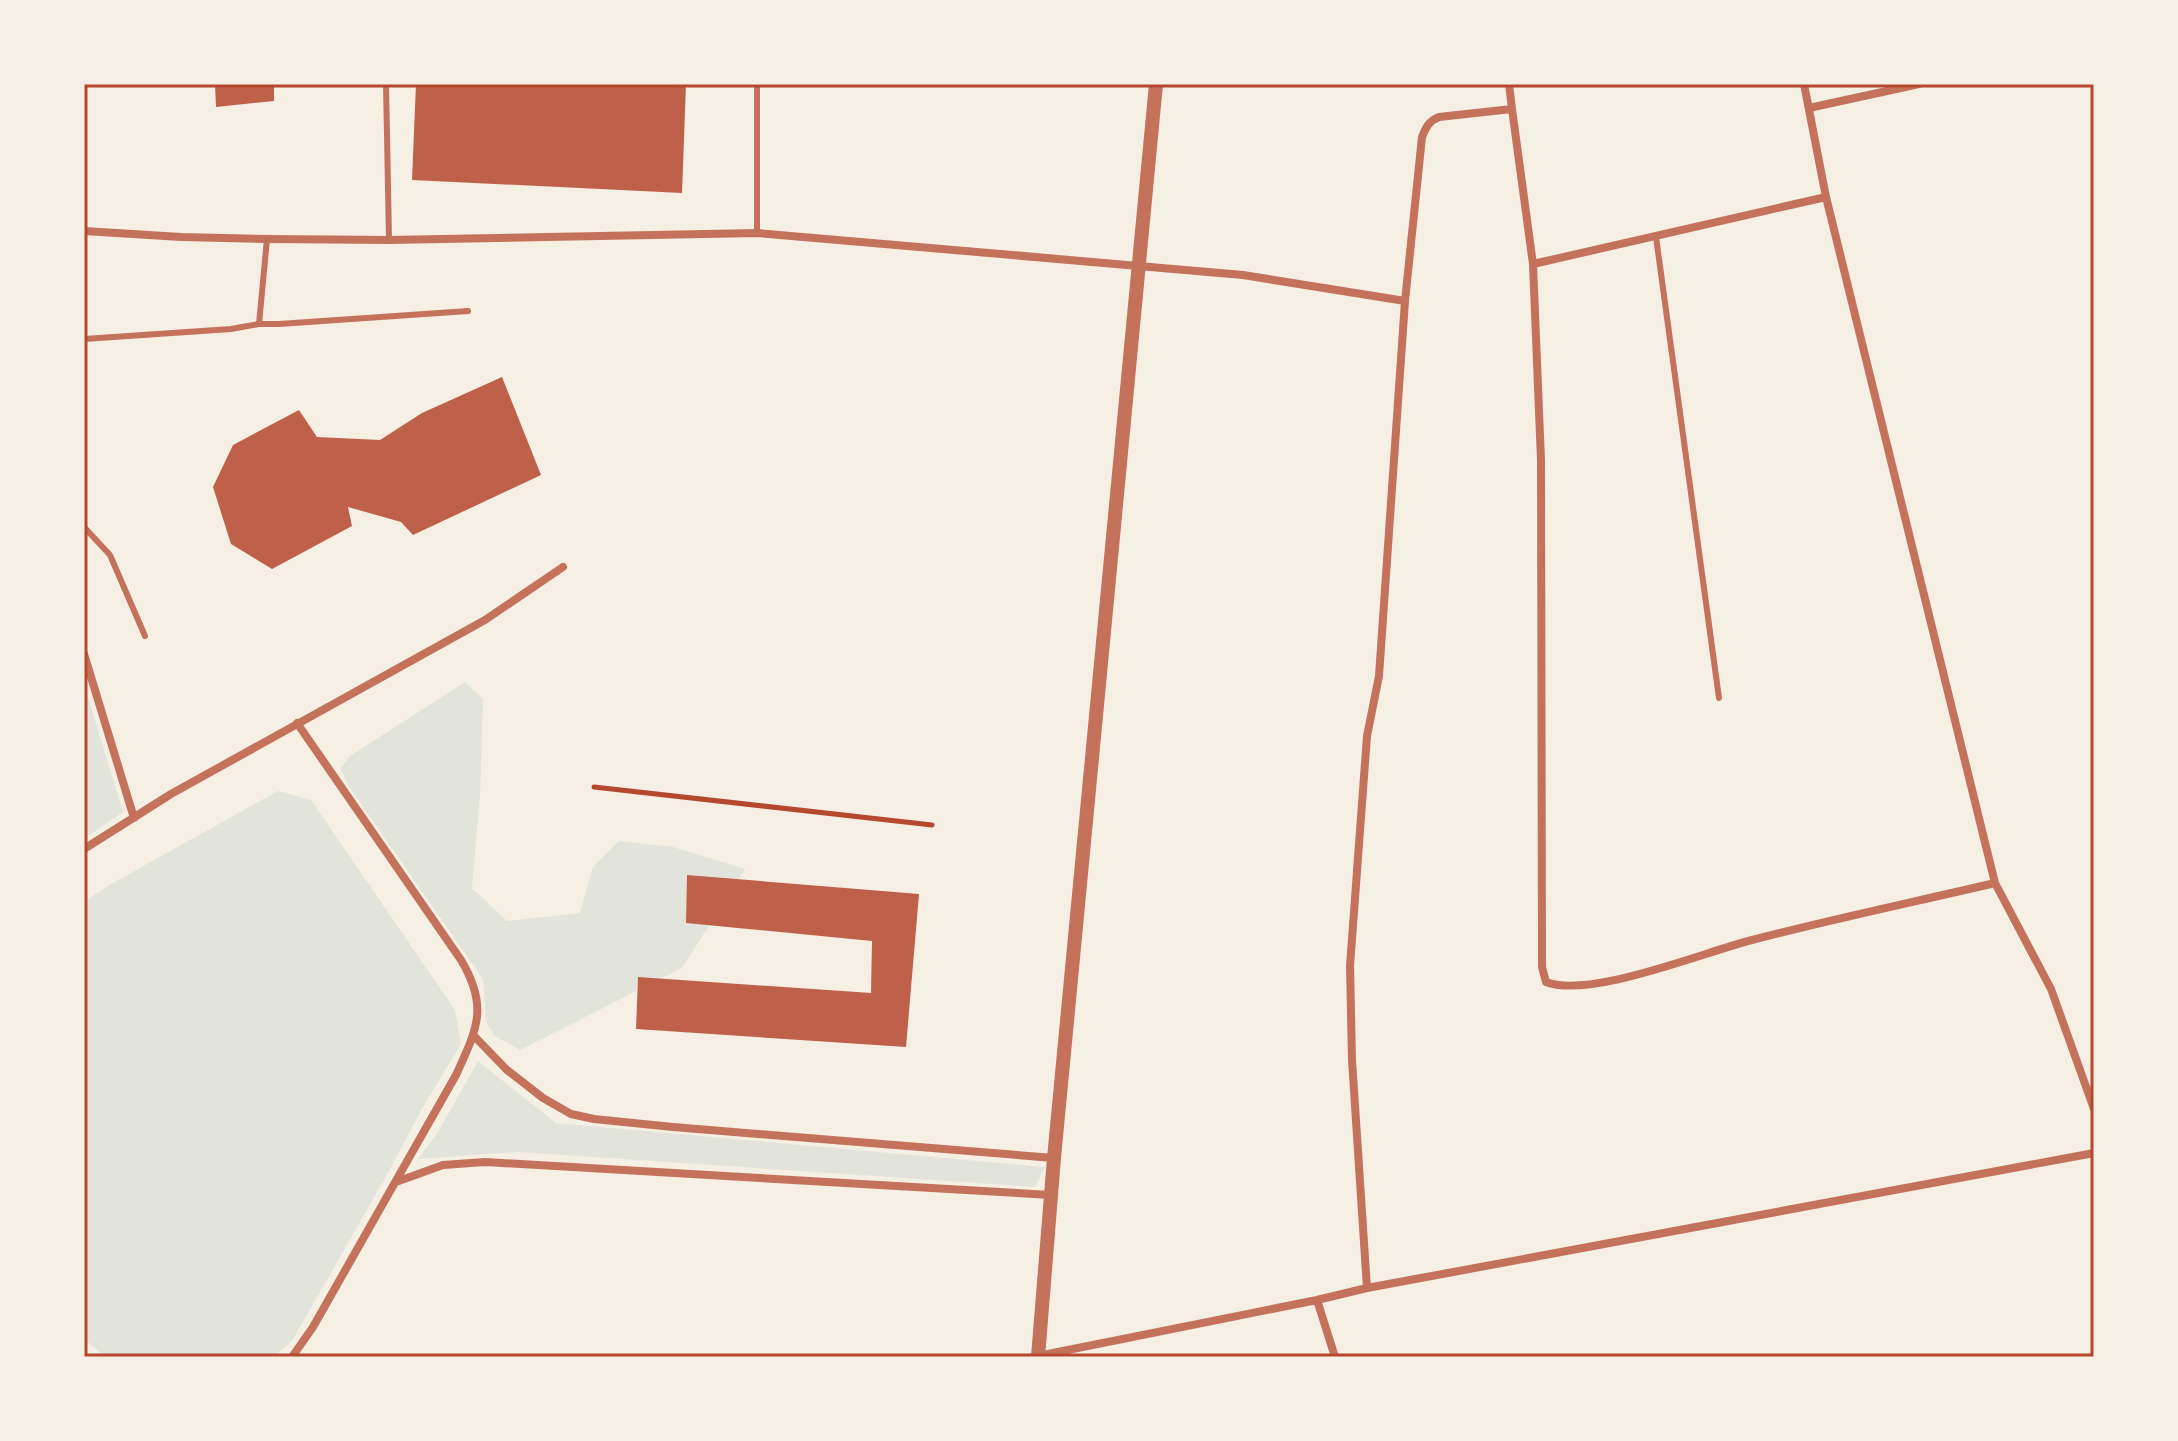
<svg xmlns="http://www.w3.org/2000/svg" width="2178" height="1441" font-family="Arial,sans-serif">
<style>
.green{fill:#e2e4dc}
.building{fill:#bf614a}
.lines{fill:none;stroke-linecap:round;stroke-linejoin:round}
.path{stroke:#b5482f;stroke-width:5}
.service{stroke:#c5725c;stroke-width:6}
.minor{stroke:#c5725c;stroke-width:8}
.tertiary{stroke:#c5725c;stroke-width:14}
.neatline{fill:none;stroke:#b5482f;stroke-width:3}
</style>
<rect width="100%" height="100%" fill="#f6efe4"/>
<path class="green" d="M465,682L483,699L480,795L472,888L507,921L580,913L593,867L619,841L673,847L745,869L682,968L520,1050L495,1036L486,1022L483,979L350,788L340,769L350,756Z
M84,684L123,812L84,839Z
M278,791L311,800L455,1010L461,1044L423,1107L388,1173L292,1341L273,1357H106L84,1339V902L111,884Z
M478,1061L556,1123L1045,1167L1035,1187L519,1152L418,1159L438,1132Z"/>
<path class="building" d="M215,84H274V101L216,107Z
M416,84H686L682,193L412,180Z
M502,377L541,475L413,535L401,522L348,507L352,526L272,569L231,544L213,487L233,445L299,410L317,437L380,440L422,413Z
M687,875L919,894L906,1047L636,1029L638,977L871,993L872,941L686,923Z"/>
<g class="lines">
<path class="path" d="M594,787L932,825"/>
<path class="service" d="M386,84L389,240
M757,233V84
M1656,237L1719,698
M259,324H279L468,311
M84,339L231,329L259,324L267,239
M84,527L110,555L145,636"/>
<path class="minor" d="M1509,84L1512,109
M1804,84L1826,197L1995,883L2051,989L2094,1109
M1809,108L1919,84
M84,231L181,237L267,239L389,240L757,233L1243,275L1405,301
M1533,264L1826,197
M84,654L134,818
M84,849L171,794L485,620L563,567
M474,1036L507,1070L543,1098L571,1114L594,1119L673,1127L1054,1158
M396,1182L443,1165L485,1162L1051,1195
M1367,1288L1352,1060L1350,966L1367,736L1379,676L1405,301L1422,137C1426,127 1429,121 1439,117L1512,109L1533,264L1541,460L1542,967L1546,982C1590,999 1704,952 1752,940C1832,919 1914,902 1995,883
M1317,1300L1335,1357
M1038,1356L1317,1300L1367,1288L2094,1153
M292,1357L313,1327L456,1075C477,1029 489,1007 461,960L297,723"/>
<path class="tertiary" d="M1038,1357L1054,1158L1156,84"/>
</g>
<rect width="2178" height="1441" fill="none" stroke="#f6efe4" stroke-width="172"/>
<rect x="86" y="86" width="2006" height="1269" class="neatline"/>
</svg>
